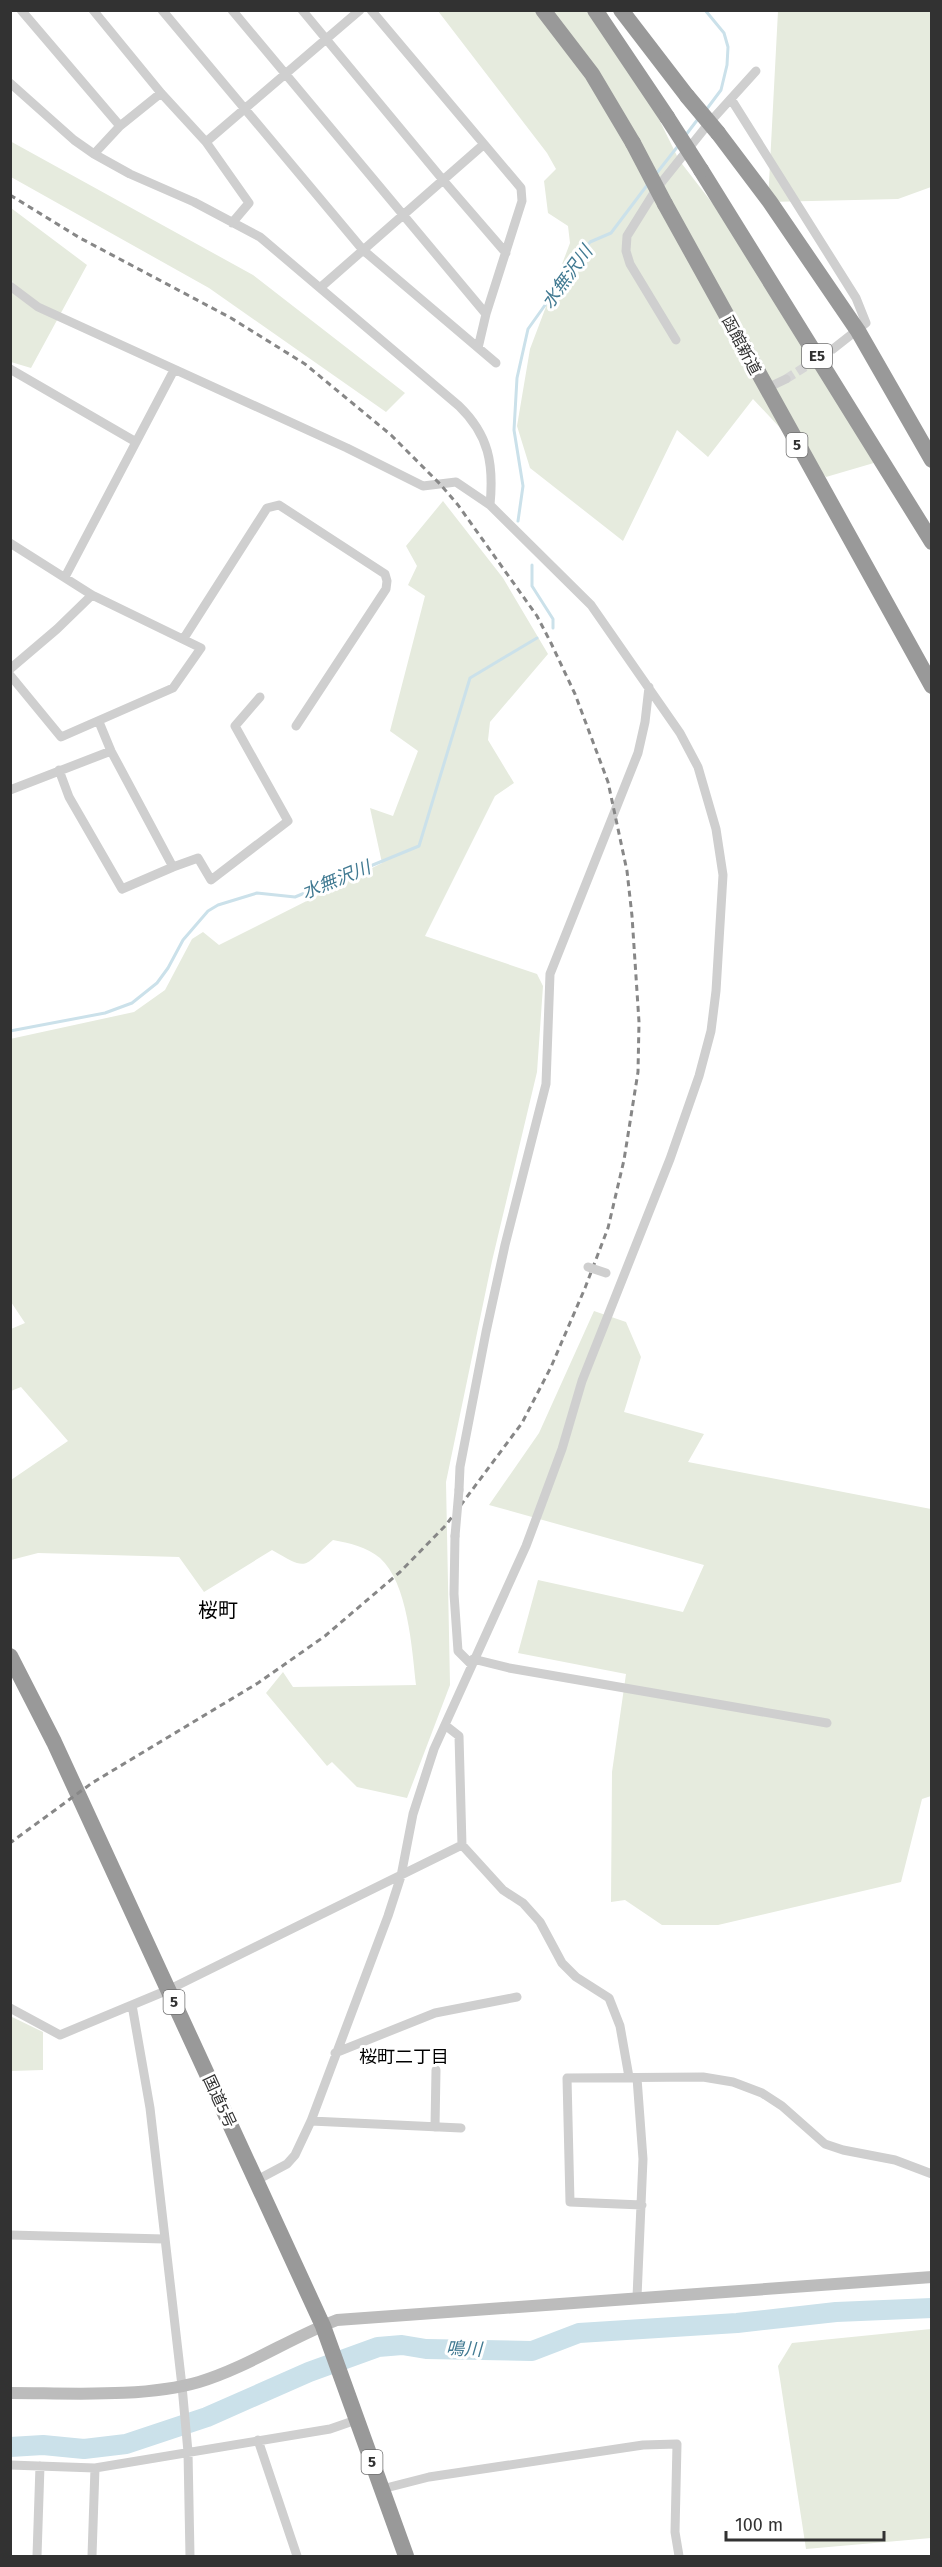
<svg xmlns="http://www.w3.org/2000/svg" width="942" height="2567" font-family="'Fira Sans','Noto Sans JP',sans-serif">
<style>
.green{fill:#e6ebde}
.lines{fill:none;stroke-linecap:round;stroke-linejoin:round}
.stream{stroke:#cbe1ea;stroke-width:3}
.river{stroke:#cbe1ea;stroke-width:20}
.street-tunnel{stroke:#d6d6d6;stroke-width:9;stroke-dasharray:9 4.5;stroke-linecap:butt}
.street{stroke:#cfcfcf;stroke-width:9}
.secondary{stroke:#bcbcbc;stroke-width:12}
.highway{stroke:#999;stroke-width:16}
.rail{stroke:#878787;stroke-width:3;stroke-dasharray:6 4.5;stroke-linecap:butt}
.street-bridge{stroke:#cfcfcf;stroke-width:9}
.highway-bridge{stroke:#999;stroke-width:16}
.labels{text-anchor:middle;stroke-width:6;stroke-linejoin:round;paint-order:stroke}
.shield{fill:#fff;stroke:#707070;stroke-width:1.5}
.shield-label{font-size:15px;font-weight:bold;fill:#323232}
.street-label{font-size:16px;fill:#323232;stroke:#fff}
.water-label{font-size:18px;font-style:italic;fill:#417a92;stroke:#fff}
.neighbourhood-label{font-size:18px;fill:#000;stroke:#fff}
.quarter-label{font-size:20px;fill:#000;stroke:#fff}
</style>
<rect width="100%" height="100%" fill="#fff"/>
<path class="green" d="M438,11H606L679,160L794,309L884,460L826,477L753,399L708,457L677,430L623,541L530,468L517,426L530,349L570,243L568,226L548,213L544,181L556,169L547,153Z
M778,11H931V187L898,199L768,202Z
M10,141L253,275L405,393L386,412L209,288L11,177Z
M11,208L87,265L31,368L11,362L10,290L15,285L11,280Z
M443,501L503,578L548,654L490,722L488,740L514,783L495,796L425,936L537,974L543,986L537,1072L492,1261L446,1482L450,1685L407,1798L357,1787L332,1762L327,1766L266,1693L283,1672L293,1687L416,1685C412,1649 408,1583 380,1558C367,1547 349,1543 333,1540C302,1567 310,1572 272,1550L204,1592L179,1557L38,1553L11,1560V1480L68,1441L21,1387L11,1391V1329L25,1323L11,1302L10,1039L134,1012L165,990L192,939L203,932L219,945L382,863L370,808L393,816L418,751L390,731L425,596L408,585L417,566L406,546Z
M594,1311L626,1322L641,1357L624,1412L704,1434L688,1462L931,1509V1796L922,1799L901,1882L718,1925H662L625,1900L611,1902L612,1772L626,1674L518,1653L538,1580L683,1612L704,1565L489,1505L539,1433Z
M10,2016L43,2032V2070L11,2071Z
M931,2329V2538L806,2549L778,2366L792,2343Z"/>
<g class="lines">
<path class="stream" d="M705,10L724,33L728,47L727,65L721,90L706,110
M685,136L698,119
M656,174L678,146
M518,521L523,486L514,430L517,378L528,329L590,242L611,233L648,184
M532,565V586L553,619V628
M10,1031L105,1013L132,1003L157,983L168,968L183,940L208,911L218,905L257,893L295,897L419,846L470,678L537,638"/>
<path class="river" d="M10,2447L43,2445L84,2449L126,2444L207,2417L309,2372L378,2347L402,2345L426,2349L532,2351L579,2333L737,2323L836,2312L932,2308"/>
<path class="street-tunnel" d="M786,379L833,349"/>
<path class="street" d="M21,10L120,126
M93,10L161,93L206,142L249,203L232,223
M162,10L363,250L496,363
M232,10L486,314
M302,10L443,180L506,253
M371,10L521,188L522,201L486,314L478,348
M10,83L74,140L94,154L130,174L194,202L260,237L459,406C489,435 494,464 490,505
M731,99L856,298L866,323L833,349
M206,142L360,10
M94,154L120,126L161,93
M10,286L38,307L347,448L423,486L456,482L490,505L591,605L680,733L698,767L716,829L723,875L716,991L711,1031L699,1076L670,1159L582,1381L562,1449L526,1546L434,1749L413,1814L401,1876L388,1916L311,2121L295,2155L287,2164L257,2180
M321,287L483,145
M676,340L630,264L626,251L627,236L657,188L709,123L756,71
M10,369L136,442
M765,389L786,379
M10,543L92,595L201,648L173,688L61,737L10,675
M65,577L174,370
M184,638L267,508L279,505L385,574L387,581L386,589L296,726
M10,669L57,629L92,595
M59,770L69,797L122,889L173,867L111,751L99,722
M10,790L111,751
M173,867L198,858L211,880L288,821L235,726L260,697
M459,1490L460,1467L486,1332L505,1245L546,1084L550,974L638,753L645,722L649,687
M455,1536L454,1594L458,1651L471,1664
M473,1659L509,1668L827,1723
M445,1725L459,1736L462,1845L503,1890L523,1903L540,1922L562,1963L576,1977L609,1998L620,2026L629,2077
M132,2005L150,2108L182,2386L188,2452L190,2556
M10,2008L60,2035L168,1990L462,1845
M335,2053L435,2013L517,1997
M311,2121L461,2128
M435,2127L436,2070
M642,2205L570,2202L567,2078L703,2077L733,2082L762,2093L782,2106L825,2144L843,2150L895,2160L932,2174
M10,2235L164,2239
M637,2297L643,2159L637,2078
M258,2440L297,2556
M10,2465L95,2468L330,2429L356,2420
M382,2489L429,2477L643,2445L677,2444L675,2532L679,2556
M37,2556L40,2466
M92,2556L95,2468"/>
<path class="secondary" d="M10,2393C68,2393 144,2398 199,2382C248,2367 290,2338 337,2320L932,2277"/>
<path class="highway" d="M543,10L592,74L633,143
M595,10L667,117
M621,10L687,96
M718,133L770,202L858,331L932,460
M701,170L932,542
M665,204L932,686
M10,1656L54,1742L323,2326L406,2556"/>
<path class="rail" d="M10,195L80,238L231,318L305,364L391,435L440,484L458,505L537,616L551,643L575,694L608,782L627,871L632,916L639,1022L638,1072L624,1160L608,1228L585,1288L551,1367L522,1423L446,1525L400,1572L325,1636L258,1683L92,1783L10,1843"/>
<path class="street-bridge" d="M588,1267L606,1273
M455,1536L459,1490"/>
<path class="highway-bridge" d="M687,96L718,133
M667,117L701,170
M633,143L665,204"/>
</g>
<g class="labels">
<g class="shield">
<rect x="802" y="344" width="30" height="24" rx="4.5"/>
<rect x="786.5" y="433" width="21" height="24" rx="4.5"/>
<rect x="163.5" y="1990" width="21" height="24" rx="4.5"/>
<rect x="361.5" y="2450" width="21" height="24" rx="4.5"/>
</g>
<g class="shield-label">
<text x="817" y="361">E5</text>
<text x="797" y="450">5</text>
<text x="174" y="2007">5</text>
<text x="372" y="2467">5</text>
</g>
<g class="street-label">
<text transform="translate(742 345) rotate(62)" y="6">函館新道</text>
<text transform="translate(220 2101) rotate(65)" y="6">国道5号</text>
</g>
<g class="water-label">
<text transform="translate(567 277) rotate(-54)" y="6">水無沢川</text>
<text transform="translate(336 880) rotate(-22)" y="6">水無沢川</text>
<text transform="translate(464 2349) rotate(2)" y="6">鳴川</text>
</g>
<g class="neighbourhood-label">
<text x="404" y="2063">桜町二丁目</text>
</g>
<g class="quarter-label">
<text x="218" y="1617">桜町</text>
</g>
</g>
<rect width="942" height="2567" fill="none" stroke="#323232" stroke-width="24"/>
<path d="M726 2531v9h158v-9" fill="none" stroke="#323232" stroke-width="3"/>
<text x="735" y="2531" font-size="18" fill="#323232" stroke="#ffffff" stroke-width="4.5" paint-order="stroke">100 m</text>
</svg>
